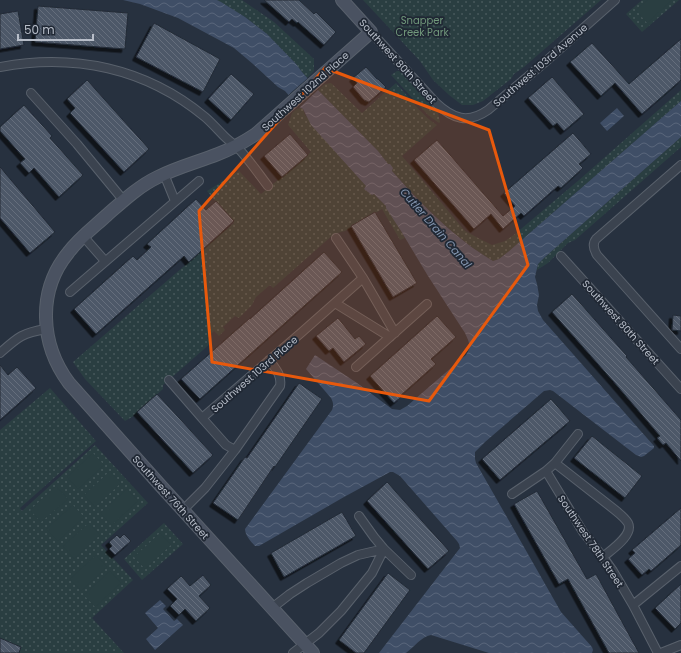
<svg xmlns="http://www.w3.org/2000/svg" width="681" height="653" font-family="Poppins,sans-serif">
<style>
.green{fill:url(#green-dots)}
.pitch{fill:#2a3e41}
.water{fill:url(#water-waves)}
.pier{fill:#27313f}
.building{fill:url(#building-back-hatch);stroke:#222a36;filter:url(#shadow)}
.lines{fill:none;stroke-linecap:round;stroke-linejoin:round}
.street-casing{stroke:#59616c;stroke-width:10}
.secondary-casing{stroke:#59616c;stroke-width:14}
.street{stroke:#3b434f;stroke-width:8}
.secondary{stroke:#4a5261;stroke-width:12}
.marked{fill:#e8590c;fill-opacity:0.2;stroke:#e8590c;stroke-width:3;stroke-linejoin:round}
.labels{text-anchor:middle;stroke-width:3.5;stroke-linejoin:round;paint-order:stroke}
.park-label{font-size:10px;fill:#71987b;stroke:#202834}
.street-label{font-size:10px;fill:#b8bec9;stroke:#202834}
.water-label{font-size:11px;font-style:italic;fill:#8294ae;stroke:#202834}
</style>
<defs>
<pattern id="green-dots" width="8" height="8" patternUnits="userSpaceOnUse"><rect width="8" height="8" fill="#2a3e41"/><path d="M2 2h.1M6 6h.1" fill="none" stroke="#47585b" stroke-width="1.8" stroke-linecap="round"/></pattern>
<pattern id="water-waves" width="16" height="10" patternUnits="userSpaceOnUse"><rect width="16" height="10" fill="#3f4e66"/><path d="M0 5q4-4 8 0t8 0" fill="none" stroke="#59667b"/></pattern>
<pattern id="building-back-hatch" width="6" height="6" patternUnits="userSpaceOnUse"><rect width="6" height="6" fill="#4e5867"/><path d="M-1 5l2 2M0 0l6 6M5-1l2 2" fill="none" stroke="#656e7b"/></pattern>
<filter id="shadow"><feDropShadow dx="-3.5" dy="3.5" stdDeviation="0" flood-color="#0009"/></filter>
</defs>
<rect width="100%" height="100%" fill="#27313f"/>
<path class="green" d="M217,0H242L274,22L314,59V71L307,78L302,72L296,64L267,34L245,17Z
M363,0H601L524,67L514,74L511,79L483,101L473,105H462L449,95L433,80L420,61Z
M642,0H679L642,32L626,14Z
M397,71H400L438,113L440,122L439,123L428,115L391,75Z
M331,83L362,113L396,83C409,97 421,115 437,125L402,156L465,231L480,239L492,245L505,241L515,234L579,180L681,90V101L508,252L499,259L493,261C453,237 423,205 392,171L393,168L388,164L378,151L318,90L325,84Z
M299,107L303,109L305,115L366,186L364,189L372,195L374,194L386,206L405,238L400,240L382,209L345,231L334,234L273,288L270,285L256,297L252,305L239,318L235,316L223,327L225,330L219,336L214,331L207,338L211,343L163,385V389L132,417L125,421L85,379L73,362L234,223L207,191L239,171L261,194L311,152L288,125L292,113Z
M681,137V147L575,240L568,243L548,263L537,270L538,264L545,257Z
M50,388L96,441L20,508L22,511L95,445L148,503L101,545L133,580L92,618L124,653H0V430Z
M164,523L183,544L142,580L124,559Z"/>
<path class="pitch" d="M648,0H672L647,23L636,10Z
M93,453L104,465L78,489L67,477Z
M110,471L121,483L95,507L84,495Z
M56,486L68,499L41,522L30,510Z
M127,489L138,501L112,525L100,513Z
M73,505L84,517L58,541L46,529Z
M89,523L100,535L74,559L63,546Z
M160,533L171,545L145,569L134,557Z
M96,555L107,567L81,591L70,579Z
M110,571L121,583L95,607L84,595Z"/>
<path class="water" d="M123,0H217L221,2L245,17L267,34L296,64L302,72L318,90L378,151L388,164H390L393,168L392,171C422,205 454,238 493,261L499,259L508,252L681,101V137L545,257L538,264L535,277L537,284L539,295L537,305L538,311L543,320L654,446V448L644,456L641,457L636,455L553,391L550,390L544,391L485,442L475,452V459L476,463L561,612L592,647L593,650L592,653H489L431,635C421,637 414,647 406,653H379L460,548L459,544L457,541L400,476L393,472H390L344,497L259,546H255C251,542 245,535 245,529L332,410C334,405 333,402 331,398L306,369L315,355L357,383L392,409L400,410L407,406L466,355C472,346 469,342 465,333L428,276L401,231L386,208V206L374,194L372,195L364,189L366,186L311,125L303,109L299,107L285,91L278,87L253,64L234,48L178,18L140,4Z
M617,108L624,116L607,131L600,123Z
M160,600L166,606L163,609L174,621L177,619L183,625L155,650L146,639L158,628L145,613Z"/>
<path class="pier" d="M309,77L319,89L298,109L287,96Z"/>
<path class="building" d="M264,0H299L314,14L316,12L336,32L324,45L298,22L297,23L292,19L289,22Z
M38,6L128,13L125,49L35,42Z
M18,11L24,45L0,49V14Z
M154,23L220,59L203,92L136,57Z
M681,39V80L642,114L615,83L601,96L570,62L592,43L629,84Z
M366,67L377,79H378L386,87L369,102L364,100L353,87L357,83L353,78Z
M231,74L254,94L231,120L208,99Z
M552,77L584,114L564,131L557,123L553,126L528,98Z
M87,80L149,149L124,172L70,113L75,108L67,99Z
M24,105L52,136L50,138L83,175L59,197L34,168L29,173L20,163L25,159L0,131V127Z
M573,133L591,154L579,164L583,168L561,188L558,186L524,216L521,213L503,229L491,214L474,229L414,160L437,140L503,216L515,206L504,193Z
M290,134L308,155L282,177L264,156Z
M0,167L55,232L30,253L0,218Z
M196,199L206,210L216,201L234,221L189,262L184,256L96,334L74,309L133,256L137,260L151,247L147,244Z
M375,212L417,283L393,297L351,226Z
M324,252L342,272L200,399L181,379L250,318V319Z
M572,294L627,356L626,357L681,420V461L666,443L663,445L657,438L660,436L613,381L552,312Z
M673,315L681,316V331L672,330Z
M437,316L456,337L431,359L436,364L400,396L401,397L394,403L370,376Z
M338,318L355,339L359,336L366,344L344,362L333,348L329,351L316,336Z
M0,365L8,375L17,367L36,388L0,420Z
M299,383L322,399L275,467L274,466L238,520L213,503L245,457L247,458Z
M157,394L213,455L193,473L137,412Z
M551,399L570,421L500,480L482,459Z
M592,436L642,476L625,498L574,458Z
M387,482L449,551L428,569L367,501Z
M537,491L587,579L596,574L639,653H609L568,579L559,584L514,504Z
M681,508V545L651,571L649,569L642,575L628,559L635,553L632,550Z
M342,512L356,536L284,577L271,553Z
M124,534L131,541L115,555L109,549L112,546L109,542L117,535L120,538Z
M388,573L410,590L364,653H356L339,640Z
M203,575L211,585L199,596L210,608L196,621L185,609L179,615L170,606L177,599L167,589L181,576L190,586Z
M681,584V623L675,629L655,608Z
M0,638L21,647L19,653H0Z"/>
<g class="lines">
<defs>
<path id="street" d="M371,32L436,103C453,119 468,124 488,110L544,63L615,0
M0,67C74,53 146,68 205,117C212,123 218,130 224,136C228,140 232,143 236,146C248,158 258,173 268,186
M31,93L77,144L124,201
M681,165L596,239C592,244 594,250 597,255L681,349
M164,174L175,201
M83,236L105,261
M336,238L363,278L395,333
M561,256L681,389
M70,292L199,181
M335,303L390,337
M0,353C18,337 22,333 46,329
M356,367L427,304
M169,380L202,418
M235,450L280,386C282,375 275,368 269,360
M555,463L615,510C620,514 625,518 628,523C634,535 611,550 603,557
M546,471L583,532L603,557L613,571L633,605L658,653
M512,494L546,471L555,463L578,434
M183,510L205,488L235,450L226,445L202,418L302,332L363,278
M359,516L374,537L384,549L411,575
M633,605L681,566
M272,608L290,594L307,583L341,563L358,555L384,549
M293,653L319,633L341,611L372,573L384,549
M661,653L681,645"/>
<path id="secondary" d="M313,653L160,485L69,383C40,344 37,291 68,253C79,238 94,227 107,215C123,201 139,186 158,177C178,167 198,162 218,154C231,149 244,142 256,134L371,32L342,0"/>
</defs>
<use href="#street" class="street-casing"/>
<use href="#secondary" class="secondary-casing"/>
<use href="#street" class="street"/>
<use href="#secondary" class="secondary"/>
</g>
<path class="marked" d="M325,68L489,130L528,265L429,401L212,362L199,211Z"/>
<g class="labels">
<g class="park-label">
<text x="422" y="24">Snapper<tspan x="422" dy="12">Creek Park</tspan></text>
</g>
<g class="street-label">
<text transform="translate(398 61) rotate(48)" y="4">Southwest 80th Street</text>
<text transform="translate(540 65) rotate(-41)" y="4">Southwest 103rd Avenue</text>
<text transform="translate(305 91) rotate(-42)" y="4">Southwest 102nd Place</text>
<text transform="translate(621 322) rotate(48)" y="4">Southwest 80th Street</text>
<text transform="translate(254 374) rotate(-41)" y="4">Southwest 103rd Place</text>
<text transform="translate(171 497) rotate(48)" y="4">Southwest 76th Street</text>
<text transform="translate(591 541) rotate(56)" y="4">Southwest 78th Street</text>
</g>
<g class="water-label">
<text transform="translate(436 228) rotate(49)" y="4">Cutler Drain Canal</text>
</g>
</g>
<path d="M18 34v6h75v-6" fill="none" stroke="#b8bec9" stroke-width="2"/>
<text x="24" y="34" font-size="12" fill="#b8bec9" stroke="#202834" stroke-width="3" paint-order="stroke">50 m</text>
</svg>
